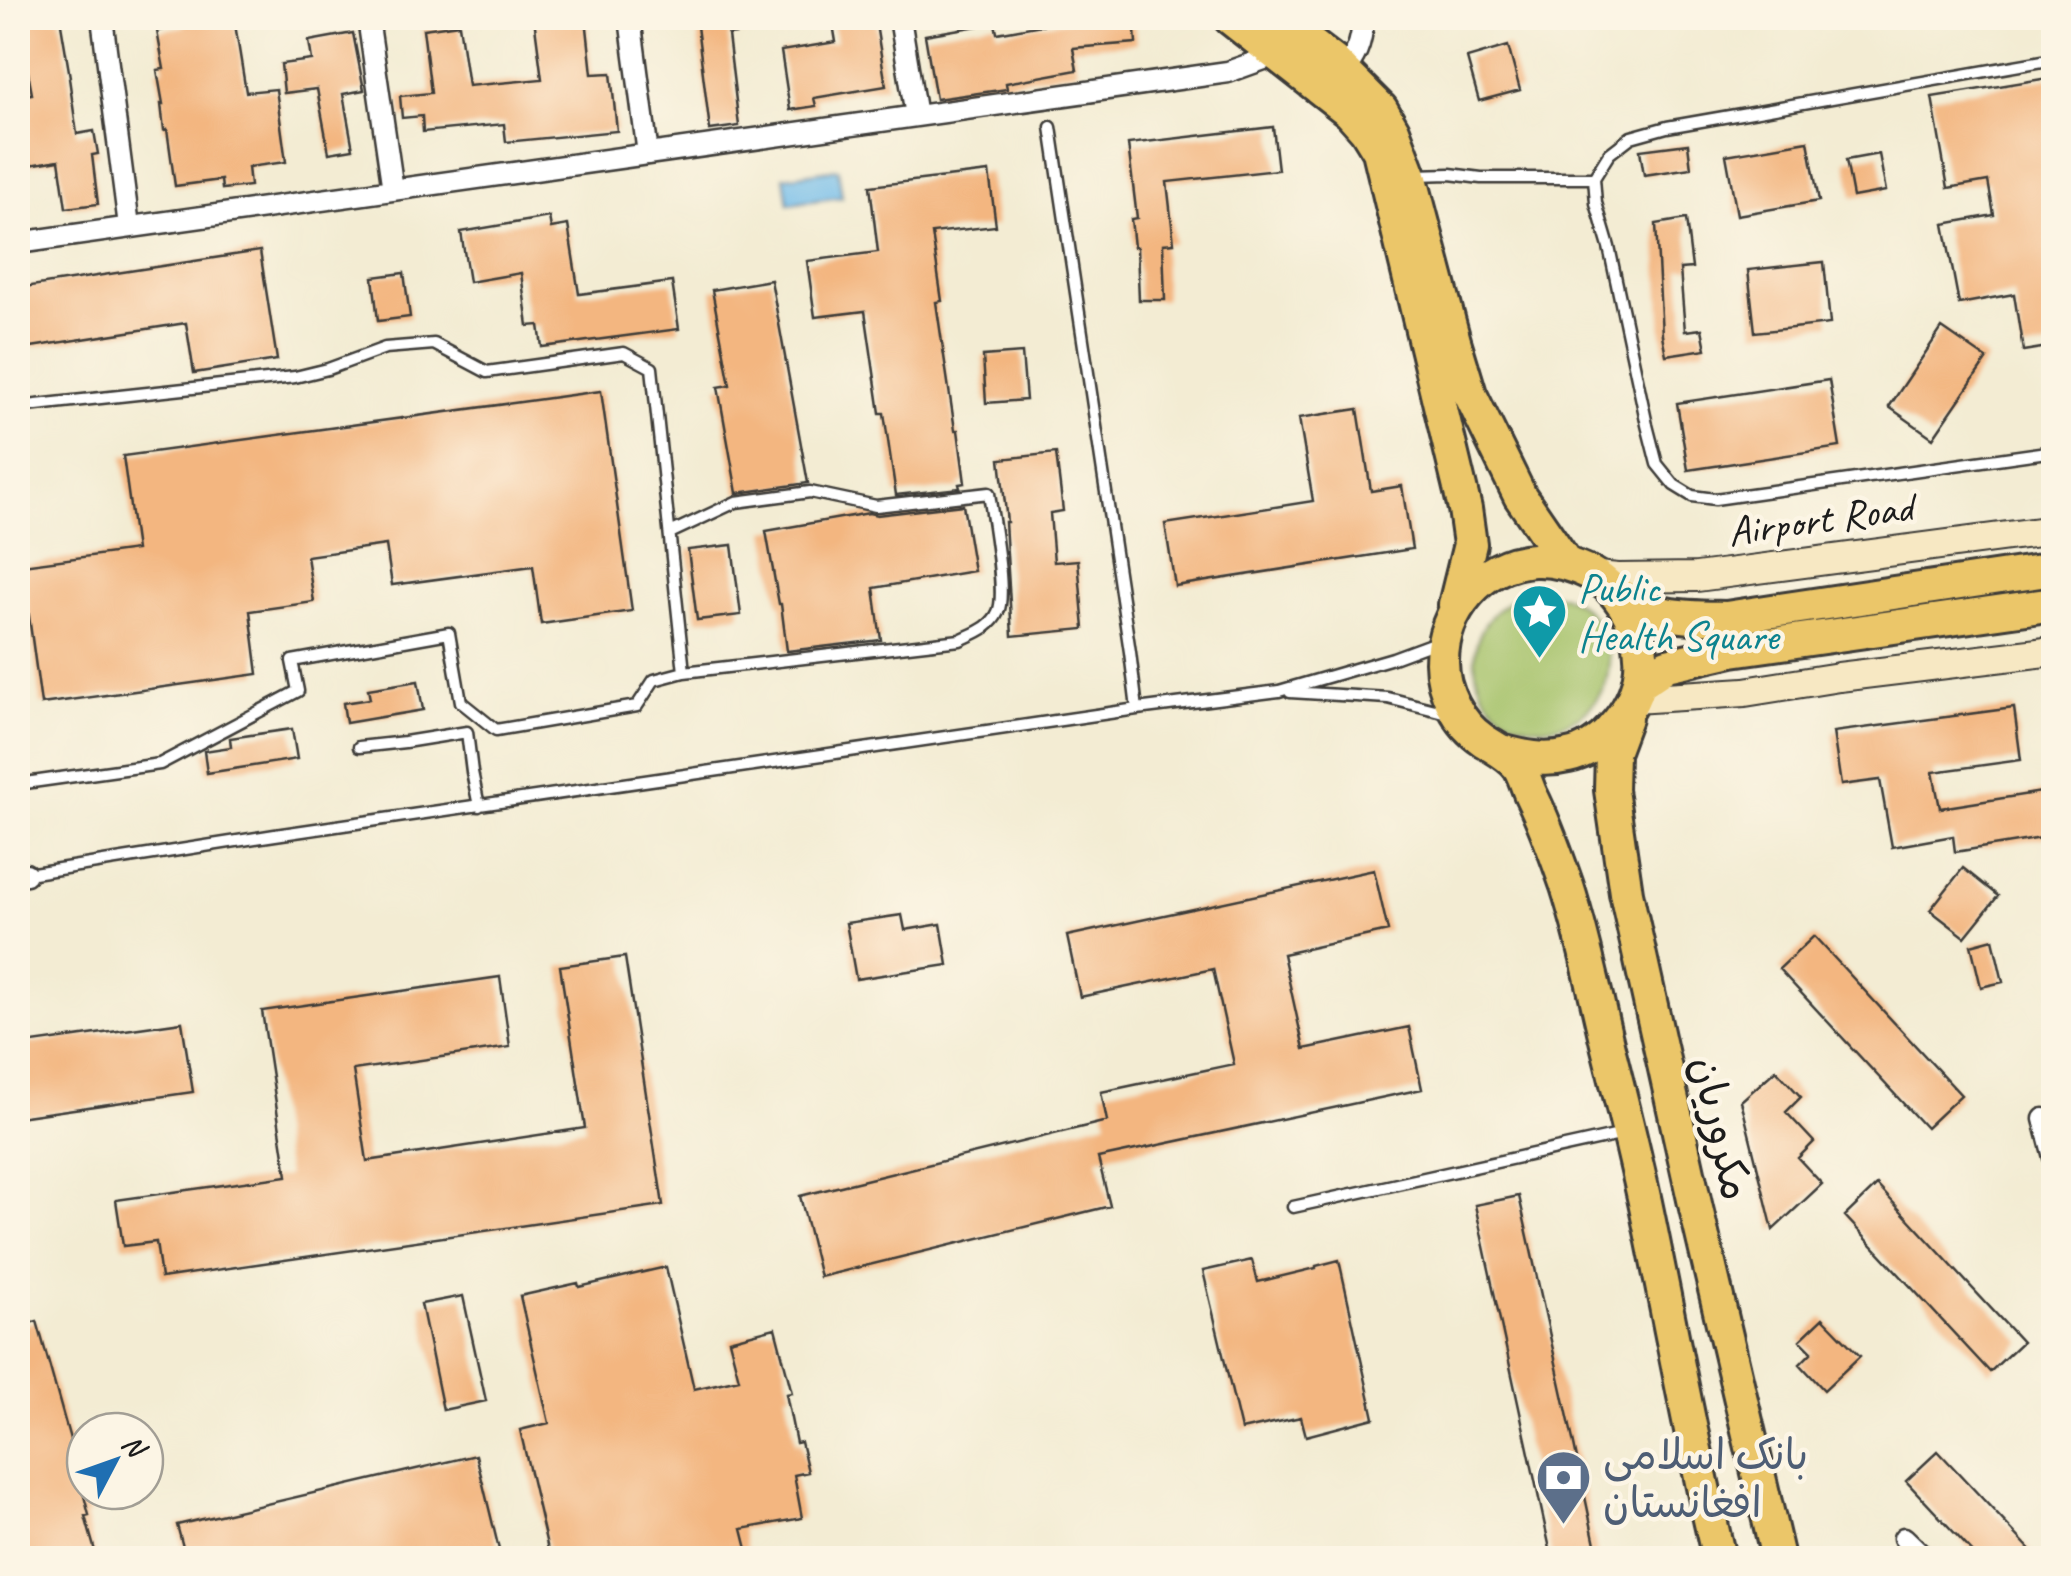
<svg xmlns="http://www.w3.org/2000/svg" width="2071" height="1576" font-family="Caveat,'Playpen Sans Arabic',sans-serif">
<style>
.green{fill:#a6c26a;stroke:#616f43;stroke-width:2.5}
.water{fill:#71bcea;stroke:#466c83;stroke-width:2.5}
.building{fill:#f3b680}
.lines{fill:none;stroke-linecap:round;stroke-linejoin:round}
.lane-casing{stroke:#3c3b37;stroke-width:15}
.street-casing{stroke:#3c3b37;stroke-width:25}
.secondary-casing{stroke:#3c3b37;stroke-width:32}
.primary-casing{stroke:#3c3b37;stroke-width:38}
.lane{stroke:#fff;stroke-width:10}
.street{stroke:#fff;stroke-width:20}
.secondary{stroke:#f7e8c3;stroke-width:28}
.primary{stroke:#ebc669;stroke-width:32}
.labels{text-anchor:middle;stroke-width:9;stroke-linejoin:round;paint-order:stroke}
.street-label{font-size:42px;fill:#1c1c1c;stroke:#fcf5e5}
.culture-label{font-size:42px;fill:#0d838f;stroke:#fcf5e5;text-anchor:start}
.service-label{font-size:42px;fill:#4e5e75;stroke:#fcf5e5;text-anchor:start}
</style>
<rect width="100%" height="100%" fill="#fcf5e5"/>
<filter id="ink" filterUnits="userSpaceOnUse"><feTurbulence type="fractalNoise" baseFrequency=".01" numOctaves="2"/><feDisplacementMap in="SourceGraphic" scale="20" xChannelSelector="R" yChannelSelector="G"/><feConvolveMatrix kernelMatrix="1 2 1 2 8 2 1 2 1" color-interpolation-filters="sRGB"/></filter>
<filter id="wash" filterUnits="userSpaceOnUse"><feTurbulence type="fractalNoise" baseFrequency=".0048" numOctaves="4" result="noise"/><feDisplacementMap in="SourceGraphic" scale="40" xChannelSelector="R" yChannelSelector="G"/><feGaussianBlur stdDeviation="2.25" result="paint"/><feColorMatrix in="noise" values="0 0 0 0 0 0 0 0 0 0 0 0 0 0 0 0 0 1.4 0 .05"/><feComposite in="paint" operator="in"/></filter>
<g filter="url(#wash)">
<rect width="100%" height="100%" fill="#f3ecd3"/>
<path class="green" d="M1475 660a67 67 0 1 1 134 0a67 67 0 1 1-134 0Z"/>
<path class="water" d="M838,169L842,197L788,204L784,177Z"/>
<g id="blocks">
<path class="building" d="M18,18H60L70,77L69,78L77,134L94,131L98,154L92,155L98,204L66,208L59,160L18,167V148L26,147L18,96L32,94Z
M183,18H234L246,92L276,89L286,162L248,167L250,186L222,189L221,180L175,186L167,129L164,130L161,104H163L157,70L164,69L157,31L185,26Z
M534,18H586L592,74L611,73L617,131L506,142L504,124L423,132L422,116L402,118L400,96L431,93L423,29L459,24L468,86L542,79Z
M696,18H777L778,29L728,35L739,126L710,130Z
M832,18H875L886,86L814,98L816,106L790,110L781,51L836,42Z
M1081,18H1134L1136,43L1073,48L1077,70L1006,83L1007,89L936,99L925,35L995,23L997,33Z
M353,33L364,90L343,94L353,149L329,153L317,89L284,93L281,64L312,60L309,41Z
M1508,46L1520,90L1479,101L1467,58Z
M2054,77V346L2023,351L2014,294L1959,304L1944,224L1994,215L1988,181L1948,188L1932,97Z
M1273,127L1278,170L1167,182L1174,243L1163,244L1165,300H1139L1137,247H1134L1131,219L1137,218L1128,144Z
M1808,141L1819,201L1737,215L1726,155Z
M1688,144L1691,168L1644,175L1640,150Z
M1879,154L1886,191L1853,197L1846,160Z
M989,172L996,226L932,233L942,301L936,302L955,430H958L965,483L959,484L960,488L896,495L884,413H880L865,311L815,317L807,261L878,252L870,186Z
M549,217L551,228L568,225L579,294L672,282L679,329L542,347L539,325L528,326L521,273L469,282L461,232Z
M1686,219L1692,268L1680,269L1685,331L1702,329L1706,349L1666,355L1662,335L1656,224Z
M260,251L277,360L194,373L186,323L18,349V288Z
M1824,262L1830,324L1755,332L1748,270Z
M404,273L410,317L378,321L373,277Z
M771,280L808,483L737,493L718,387L730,385L712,290Z
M1942,328L1987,359L1933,438L1889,407Z
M1022,353L1026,400L986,403L983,356Z
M1829,380L1840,447L1688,470L1677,403Z
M601,391L632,611L541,624L533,566L392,585L386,545L307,556L314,602L250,611L258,674L41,704L22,565L136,550L123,456Z
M1358,409L1371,491L1402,486L1412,549L1175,586L1165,524L1313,501L1299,418Z
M1056,453L1063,511L1050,513L1054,562L1078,560L1084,629L1012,636L1005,522H1007L1000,459Z
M963,505L974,571L874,588L881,640L787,651L781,604H779L766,531L869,513L877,515Z
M732,545L741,615L697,620L688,550Z
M418,681L423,710L346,723L343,703L370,699L368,689Z
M2014,708L2021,760L1933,772L1940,808L2054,790V836L1955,852L1953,836L1892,847L1880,780L1841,785L1833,732Z
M292,729L297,759L207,773L204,751L231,747L230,738Z
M1963,868L1998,896L1965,937L1930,910Z
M1374,870L1388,931L1283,954L1304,1049L1409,1027L1422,1089L1098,1158L1110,1206L820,1277L800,1196L1107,1121L1101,1092L1234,1064L1213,969L1080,997L1067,936Z
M902,915L905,930L941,924L948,965L856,979L846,923Z
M1814,936L1961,1095L1926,1128L1779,969Z
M1993,939L2003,982L1981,987L1971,945Z
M625,957L663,1205L161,1278L156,1242L123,1246L116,1200L287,1176L262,1011L500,977L510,1047L353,1070L367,1161L585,1128L560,966Z
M182,1022L193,1092L18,1117V1045Z
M1776,1070L1801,1097L1786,1112L1814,1142L1798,1158L1822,1184L1773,1230L1741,1101Z
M1877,1185L2022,1342L1990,1372L1845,1216Z
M1519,1196L1573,1440L1598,1558H1552L1523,1426L1475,1205Z
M1252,1260L1258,1282L1316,1268V1266L1339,1260L1374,1418L1306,1436L1301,1417L1241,1430L1203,1271Z
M666,1267L694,1389L739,1379L729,1340L775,1328L792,1393L786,1394L796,1443L801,1442L808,1472L794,1475L802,1518L742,1529L747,1549L706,1558H550L520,1430L549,1423L520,1296L578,1283L579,1287Z
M463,1296L486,1401L443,1410L421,1304Z
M1823,1318L1860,1356L1824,1390L1800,1364L1812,1352L1800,1340Z
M37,1321L73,1450H72L89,1515L85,1516L97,1558H18V1326Z
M1938,1451L2038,1558H1978L1906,1481Z
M476,1455L501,1558H186L177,1525Z"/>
</g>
</g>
<g filter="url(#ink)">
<use href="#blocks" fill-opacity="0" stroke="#3c3b37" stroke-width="2.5"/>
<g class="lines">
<defs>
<path id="lane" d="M2054,59L1667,127L1631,137L1609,154L1594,178L1596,203L1609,247L1647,425L1657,464L1674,485L1692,496L1715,499L2054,451
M1051,127L1130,652L1137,709
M1415,175L1450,174L1481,178H1594
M18,407L295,377L328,369L385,348L434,344L487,372L624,353L652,368L684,672
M1290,692L1388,698L1451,714
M359,747L405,742L467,732L472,772L479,806
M18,784L160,764L298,691L292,661L449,633L461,702L496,730L637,706L654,680L684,672L960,640C974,633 991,628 998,612C1007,594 992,517 989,493L876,506L810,492L736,502L670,533
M27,874L275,835L1137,709L1279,691L1393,658L1439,641
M1293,1207L1624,1134"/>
<path id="street" d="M102,18L129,226
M368,18L393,190
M630,18L648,154
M900,18L916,116
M1339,79C1355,57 1362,46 1363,18
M18,243L1228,72L1278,54
M18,875L26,874
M2044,1119L2054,1157
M1904,1538L1925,1558"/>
<path id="secondary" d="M1597,576L1618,578L1697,577L2054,530
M1634,699L1745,692L1839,677L2054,651"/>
<path id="primary" d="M1230,18L1350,112L1366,130L1379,151L1465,509L1470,544L1455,605
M1276,18L1334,62L1381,109L1393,130L1410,175L1454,341L1470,394L1520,496L1566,563
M1617,594C1658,618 1680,617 1726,618L2054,569
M1640,683L1667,665L1732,650L2054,604
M1625,718L1612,753L1611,790L1626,893L1695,1204L1778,1558
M1501,751C1523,757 1544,762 1568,756C1584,753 1601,742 1612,729C1646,693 1651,648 1624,605C1616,593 1605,581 1592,574C1574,565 1555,559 1534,560C1481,563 1442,611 1442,662C1442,691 1459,724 1483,740C1495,748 1510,755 1519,767C1524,775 1527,786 1531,795C1546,825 1556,855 1567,886C1584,939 1595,994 1608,1048C1621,1099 1634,1151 1645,1202C1670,1321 1691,1441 1719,1558"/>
</defs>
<use href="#lane" class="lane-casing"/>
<use href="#street" class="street-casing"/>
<use href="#secondary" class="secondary-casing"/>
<use href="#primary" class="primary-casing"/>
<use href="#lane" class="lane"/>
<use href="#street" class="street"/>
<use href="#secondary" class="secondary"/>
<use href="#primary" class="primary"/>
</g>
</g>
<defs>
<symbol id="sight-pin" viewBox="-11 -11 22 30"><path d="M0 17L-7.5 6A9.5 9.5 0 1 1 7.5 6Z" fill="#0f9aa8" stroke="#fcf5e5"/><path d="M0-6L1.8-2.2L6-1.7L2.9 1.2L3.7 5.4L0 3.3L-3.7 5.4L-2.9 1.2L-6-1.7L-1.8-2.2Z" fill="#fff"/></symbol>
<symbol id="bank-pin" viewBox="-11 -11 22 30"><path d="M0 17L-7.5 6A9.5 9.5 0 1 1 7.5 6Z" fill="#5c6f8a" stroke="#fcf5e5"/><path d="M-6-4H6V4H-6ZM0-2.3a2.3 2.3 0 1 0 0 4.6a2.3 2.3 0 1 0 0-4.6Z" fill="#fff"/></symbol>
</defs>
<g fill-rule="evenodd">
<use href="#sight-pin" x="1508" y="580" width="63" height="86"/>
<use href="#bank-pin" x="1532" y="1446" width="63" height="86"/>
</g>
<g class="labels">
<g class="street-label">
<text transform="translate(1820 518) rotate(-8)" y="15">Airport Road</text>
<text transform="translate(1722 1128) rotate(77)" y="15">مکروریان</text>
</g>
<g class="culture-label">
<text x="1578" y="602">Public<tspan x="1578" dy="48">Health Square</tspan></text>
</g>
<g class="service-label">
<text x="1603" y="1469">بانک اسلامی<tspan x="1603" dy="48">افغانستان</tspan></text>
</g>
</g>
<rect width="2071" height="1576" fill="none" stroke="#fcf5e5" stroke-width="60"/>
<g transform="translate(115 1461) rotate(49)"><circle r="48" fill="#fcf5e5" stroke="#a29e95" stroke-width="2.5"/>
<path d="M0-8L18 38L0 25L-18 38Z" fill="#1f6fb2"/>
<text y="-15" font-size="28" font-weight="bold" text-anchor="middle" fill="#1c1c1c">N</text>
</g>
</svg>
